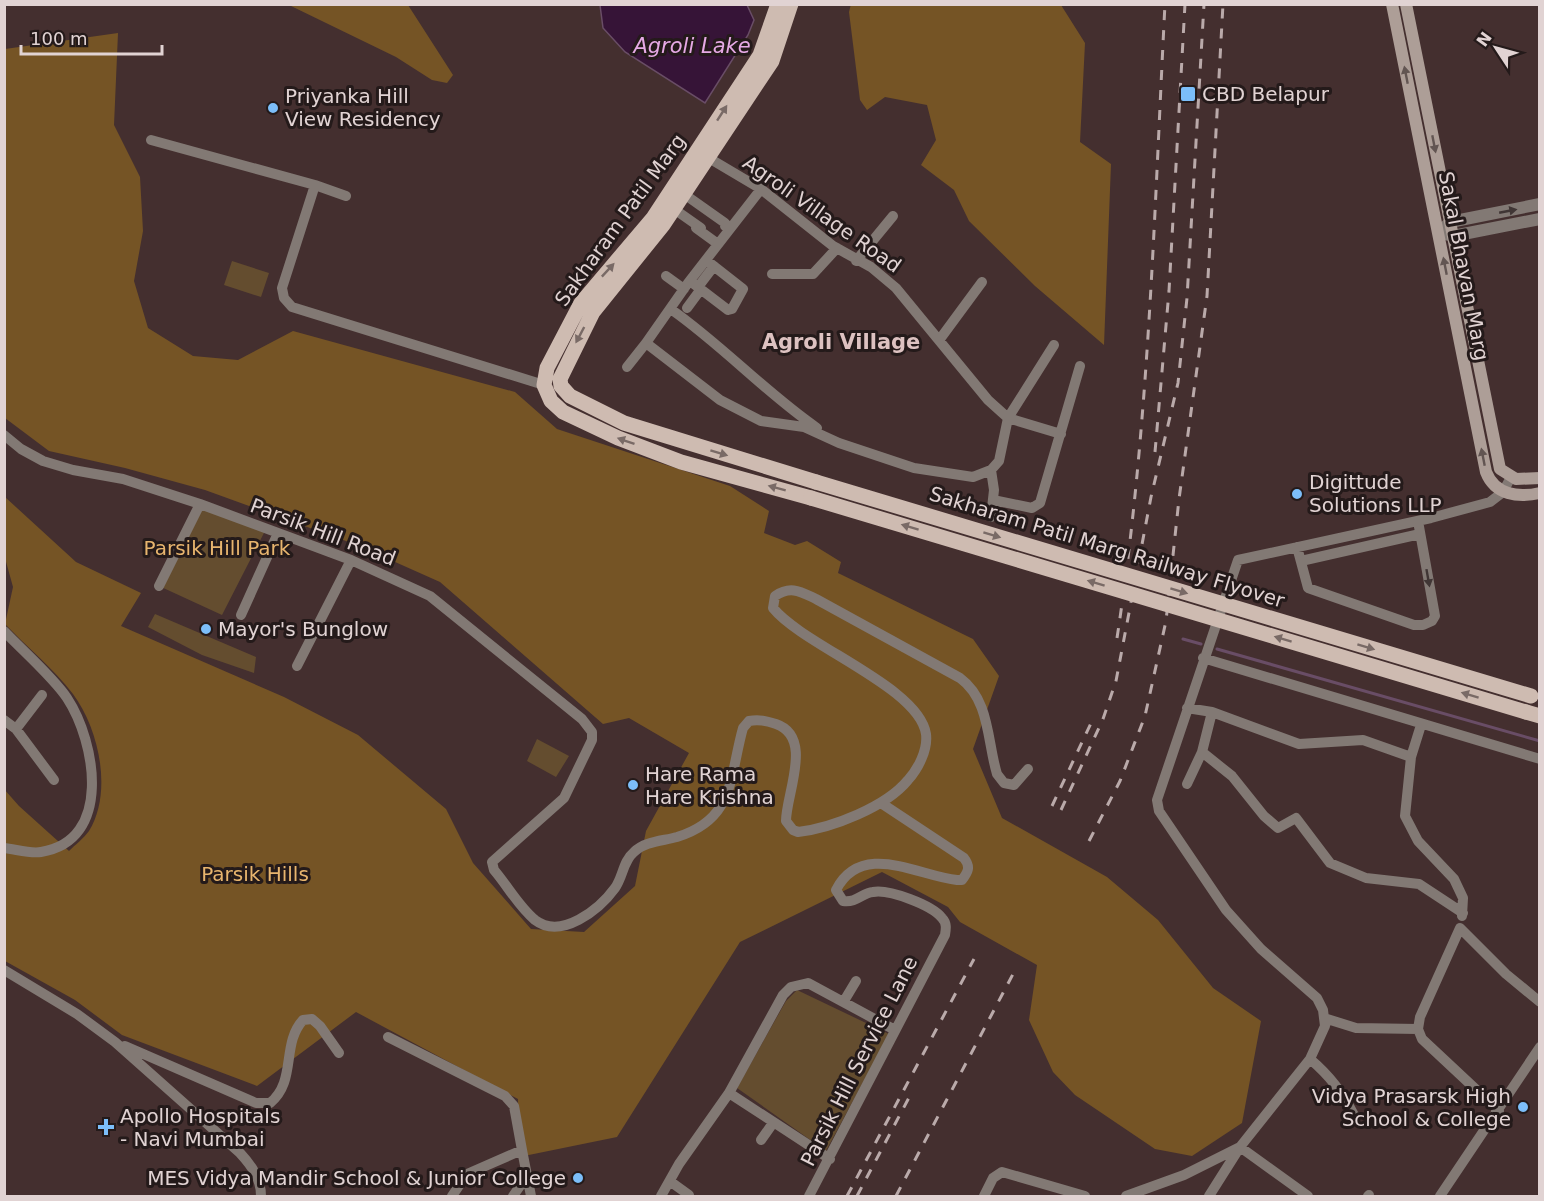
<svg xmlns="http://www.w3.org/2000/svg" width="1544" height="1201" font-family="'DejaVu Sans',sans-serif">
<style>
.green{fill:#644d2f}
.forest{fill:#755425}
.water{fill:#361437;stroke:#694d66;stroke-width:1.5}
.lines{fill:none;stroke-linecap:round;stroke-linejoin:round}
.stream{stroke:#694d66;stroke-width:3}
.minor{stroke:#827974;stroke-width:10}
.tertiary{stroke:#827974;stroke-width:12}
.secondary{stroke:#ad9e97;stroke-width:12}
.primary{stroke:#cebbb1;stroke-width:15}
.rail{stroke:#baaaaa;stroke-width:3;stroke-dasharray:10 10;stroke-linecap:butt}
.primary-bridge{stroke:#cebbb1;stroke-width:15}
.oneway{fill:#625552}
.oneway2{fill:#796a66}
.oneway3{fill:#403635}
.poi-dot{fill:#7cbef9;stroke:#241a1a;stroke-width:2}
.labels{text-anchor:middle;stroke-width:6;stroke-linejoin:round;paint-order:stroke}
.poi-label{font-size:20px;fill:#e1d3d3;stroke:#241a1a;text-anchor:start}
.street-label{font-size:20px;fill:#e1d3d3;stroke:#241a1a}
.park-label{font-size:20px;fill:#e8b56e;stroke:#241a1a}
.water-label{font-size:21px;font-style:italic;fill:#e6a9e5;stroke:#241a1a}
.neighbourhood-label{font-size:21px;font-weight:bold;fill:#ddc2c1;stroke:#241a1a}
</style>
<rect width="100%" height="100%" fill="#442f2f"/>
<path class="green" d="M232,261L269,273L261,297L224,285Z
M200,504L266,529L222,615L159,586Z
M155,614L256,657L254,673L202,655L148,627Z
M537,739L569,756L556,777L527,761Z
M797,990L889,1034L826,1151L737,1088L786,1001Z"/>
<path class="forest" d="M851,4L1061,5L1085,43L1080,142L1111,164L1104,345L1035,286L969,221L954,190L921,165L936,140L927,105L885,97L867,110L860,100L849,12Z
M289,5H408L453,75L447,83L432,80L396,57Z
M118,33L114,125L140,177L143,231L134,281L148,328L193,356L238,360L293,331L515,392L557,429L730,486L769,511L764,533L795,545L807,541L841,562L838,573L973,639L999,676L973,749L1002,818L1107,877L1158,920L1213,988L1261,1021L1242,1123L1192,1156L1155,1149L1075,1095L1053,1072L1029,1020L1037,965L960,922L948,907L882,872L740,942L617,1137L519,1157L518,1099L356,1012L257,1086L122,1035L75,1000L5,961L4,789L19,806L69,851C75,845 84,838 89,831C113,792 99,729 73,694C54,669 27,647 5,624L13,587L5,558V497L76,562L141,593L121,626L284,697L358,735L446,809L473,863L531,929L584,932L635,886L646,831L689,753L629,718L603,724L440,582L357,545L205,490L125,468L49,451L5,418V49Z"/>
<path class="water" d="M600,5H747L754,20L748,35L705,103L625,52L603,28Z"/>
<g class="lines">
<path class="stream" d="M1183,639L1201,644
M1217,649L1540,741"/>
<path class="minor" d="M151,140L315,185L282,288L284,298L292,307L544,385
M702,154L761,189L833,246L871,267L896,288L988,400L1008,418L999,461L991,470L994,490L991,517
M315,185L346,196
M761,189L688,283L646,343L720,400L761,421L804,427L839,443L914,468L973,477L991,470
M684,194L725,223V226
M674,209L701,228
M696,228L718,244
M856,261L893,216
M772,274H813L837,248
M666,276L684,289
M690,281L728,310L732,309L743,289L706,260
M698,287L714,266
M687,308L701,289
M672,310C723,346 765,392 817,428
M940,339L982,282
M1054,345L1008,418L1061,434
M627,367L646,343
M4,435L21,449L43,461L73,470L123,479L200,504L351,560L430,596L582,719L592,732V740L564,798L492,862L494,870C507,885 519,907 535,920C561,940 599,910 615,888C623,877 623,861 634,852C645,841 663,841 677,837C735,819 729,778 743,728L749,721C759,719 766,721 776,724C814,737 786,794 786,821L793,830L798,832C832,828 886,807 908,780C918,769 928,750 926,734C919,687 804,646 773,608L775,596C791,585 801,592 816,599L960,678C990,700 987,741 997,774L1004,783L1014,785L1028,769
M993,500L1032,508L1040,503L1080,366
M1297,547L1308,588L1414,625H1423L1432,621L1435,616L1418,521
M1301,561L1420,534
M159,586L200,504
M241,615L278,533
M4,631C23,651 53,677 67,698C96,742 113,841 41,852C30,854 15,849 4,848
M1203,658L1540,759
M297,666L351,560
M1187,708L1212,712L1299,744L1363,740L1411,757
M1212,712L1202,752L1232,776L1264,816L1278,828L1296,818L1330,863L1366,878L1419,884L1463,913
M4,720L16,729L42,695
M1421,725L1411,757L1405,816L1418,841L1454,879L1463,898L1462,916
M16,729L54,780
M1187,784L1202,752
M4,970L77,1014L115,1042L240,1153C252,1166 261,1179 261,1196
M844,1001L856,981
M1324,1018L1356,1028L1418,1029
M388,1037L505,1096L514,1106L522,1150
M125,1046L256,1103H270C297,1081 281,1044 303,1020L312,1019L320,1026L339,1053
M1310,1059C1330,1076 1342,1092 1354,1115
M729,1093L830,1159
M1499,1111L1422,1039L1418,1029L1420,1017L1460,928L1506,974L1540,1002
M761,1140L773,1123
M1240,1147L1308,1196
M671,1182L689,1195
M452,1196L467,1174L522,1150L531,1196
M513,1196L527,1176
M661,1196L679,1164L729,1093L783,995L791,987L808,983L895,1030
M809,1196L945,935C946,929 947,923 942,918C932,905 889,889 873,892C862,893 857,903 843,901L836,890C862,840 918,876 957,880H962C968,872 971,867 964,858L881,803
M984,1196L993,1178L1002,1172L1085,1196
M1126,1196L1184,1175L1240,1147
M1209,1196L1240,1147L1310,1059L1325,1026L1323,1010L1317,998L1261,949L1226,910L1159,811L1157,800L1238,560L1431,518L1490,502L1503,492L1511,477
M1368,1196L1369,1195
M1440,1196L1540,1047"/>
<path class="tertiary" d="M1444,228L1450,222L1540,204
M1445,234L1453,236L1540,219"/>
<path class="secondary" d="M1392,4L1486,472C1495,495 1518,498 1540,493
M1406,4L1500,469L1516,479L1540,478"/>
<path class="primary" d="M778,4L760,55L653,218L581,303L547,368L544,385L551,401L563,412L618,438L681,462L811,498
M791,4L772,61L663,225L593,312L560,379L561,386L570,396L624,423L816,482
M1526,712L1540,716"/>
<path class="rail" d="M1155,452L1169,291L1185,4
M1117,638C1149,429 1154,216 1165,4
M1052,806L1092,721
M1061,810L1103,719L1116,681L1151,497L1178,383L1187,298L1204,4
M1089,841L1120,781L1145,716L1166,621L1179,499L1207,296L1223,4
M847,1196L974,959
M857,1196L913,1090
M896,1196L1013,974"/>
<path class="primary-bridge" d="M816,482L1531,696
M811,498L1526,712"/>
</g>
<defs><path id="oneway-solid" d="M-6-.8H1V-3.2L6.5 0L1 3.2V.8H-6Z" transform="scale(1.5)"/></defs>
<g class="oneway">
<use href="#oneway-solid" transform="translate(1406 75) rotate(-101)"/>
<use href="#oneway-solid" transform="translate(1434 144) rotate(79)"/>
<use href="#oneway-solid" transform="translate(1445 266) rotate(-101)"/>
<use href="#oneway-solid" transform="translate(1483 457) rotate(-101)"/>
</g>
<g class="oneway2">
<use href="#oneway-solid" transform="translate(722 113) rotate(-57)"/>
<use href="#oneway-solid" transform="translate(608 270) rotate(-47)"/>
<use href="#oneway-solid" transform="translate(580 335) rotate(118)"/>
<use href="#oneway-solid" transform="translate(626 441) rotate(-161)"/>
<use href="#oneway-solid" transform="translate(719 453) rotate(17)"/>
<use href="#oneway-solid" transform="translate(777 488) rotate(-165)"/>
<use href="#oneway-solid" transform="translate(910 527) rotate(-163)"/>
<use href="#oneway-solid" transform="translate(992 535) rotate(17)"/>
<use href="#oneway-solid" transform="translate(1096 583) rotate(-163)"/>
<use href="#oneway-solid" transform="translate(1179 591) rotate(17)"/>
<use href="#oneway-solid" transform="translate(1283 639) rotate(-163)"/>
<use href="#oneway-solid" transform="translate(1366 647) rotate(17)"/>
<use href="#oneway-solid" transform="translate(1470 695) rotate(-163)"/>
</g>
<g class="oneway3">
<use href="#oneway-solid" transform="translate(1508 211) rotate(-11)"/>
<use href="#oneway-solid" transform="translate(1428 578) rotate(80)"/>
</g>
<g class="poi-dot">
<rect x="1180" y="86" width="16" height="16" rx="3"/>
<circle cx="273" cy="108" r="6"/>
<circle cx="1297" cy="494" r="6"/>
<circle cx="206" cy="629" r="6"/>
<circle cx="633" cy="785" r="6"/>
<circle cx="1523" cy="1107" r="6"/>
<path d="M103 1118h6v6h6v6h-6v6h-6v-6h-6v-6h6z"/>
<circle cx="578" cy="1178" r="6"/>
</g>
<g class="labels">
<g class="poi-label">
<text x="1202" y="101">CBD Belapur</text>
<text x="285" y="103">Priyanka Hill<tspan x="285" dy="23">View Residency</tspan></text>
<text x="1309" y="489">Digittude<tspan x="1309" dy="23">Solutions LLP</tspan></text>
<text x="218" y="636">Mayor's Bunglow</text>
<text x="645" y="781">Hare Rama<tspan x="645" dy="23">Hare Krishna</tspan></text>
<text x="1511" y="1103" text-anchor="end">Vidya Prasarsk High<tspan x="1511" dy="23">School &amp; College</tspan></text>
<text x="120" y="1123">Apollo Hospitals<tspan x="120" dy="23">- Navi Mumbai</tspan></text>
<text x="566" y="1185" text-anchor="end">MES Vidya Mandir School &amp; Junior College</text>
</g>
<g class="street-label">
<text transform="translate(822 214) rotate(35)" y="7">Agroli Village Road</text>
<text transform="translate(620 220) rotate(-54)" y="7">Sakharam Patil Marg</text>
<text transform="translate(1464 266) rotate(79)" y="7">Sakal Bhavan Marg</text>
<text transform="translate(323 532) rotate(21)" y="7">Parsik Hill Road</text>
<text transform="translate(1107 547) rotate(17)" y="7">Sakharam Patil Marg Railway Flyover</text>
<text transform="translate(859 1061) rotate(-63)" y="7">Parsik Hill Service Lane</text>
</g>
<g class="park-label">
<text x="217" y="555">Parsik Hill Park</text>
<text x="255" y="881">Parsik Hills</text>
</g>
<g class="water-label">
<text x="692" y="53">Agroli Lake</text>
</g>
<g class="neighbourhood-label">
<text x="841" y="349">Agroli Village</text>
</g>
</g>
<rect width="1544" height="1201" fill="none" stroke="#e1d3d3" stroke-width="12"/>
<g transform="translate(1496 48) rotate(306)" stroke="#241a1a" stroke-width="4.5" paint-order="stroke">
<path d="M0-4.5L10 22L0 15L-10 22Z" fill="#e1d3d3"/>
<text y="-9" font-size="16" font-weight="bold" text-anchor="middle" fill="#e1d3d3">N</text>
</g>
<path d="M21 45v9h141v-9" fill="none" stroke="#e1d3d3" stroke-width="3"/>
<text x="30" y="45" font-size="18" fill="#e1d3d3" stroke="#241a1a" stroke-width="4.5" paint-order="stroke">100 m</text>
</svg>
